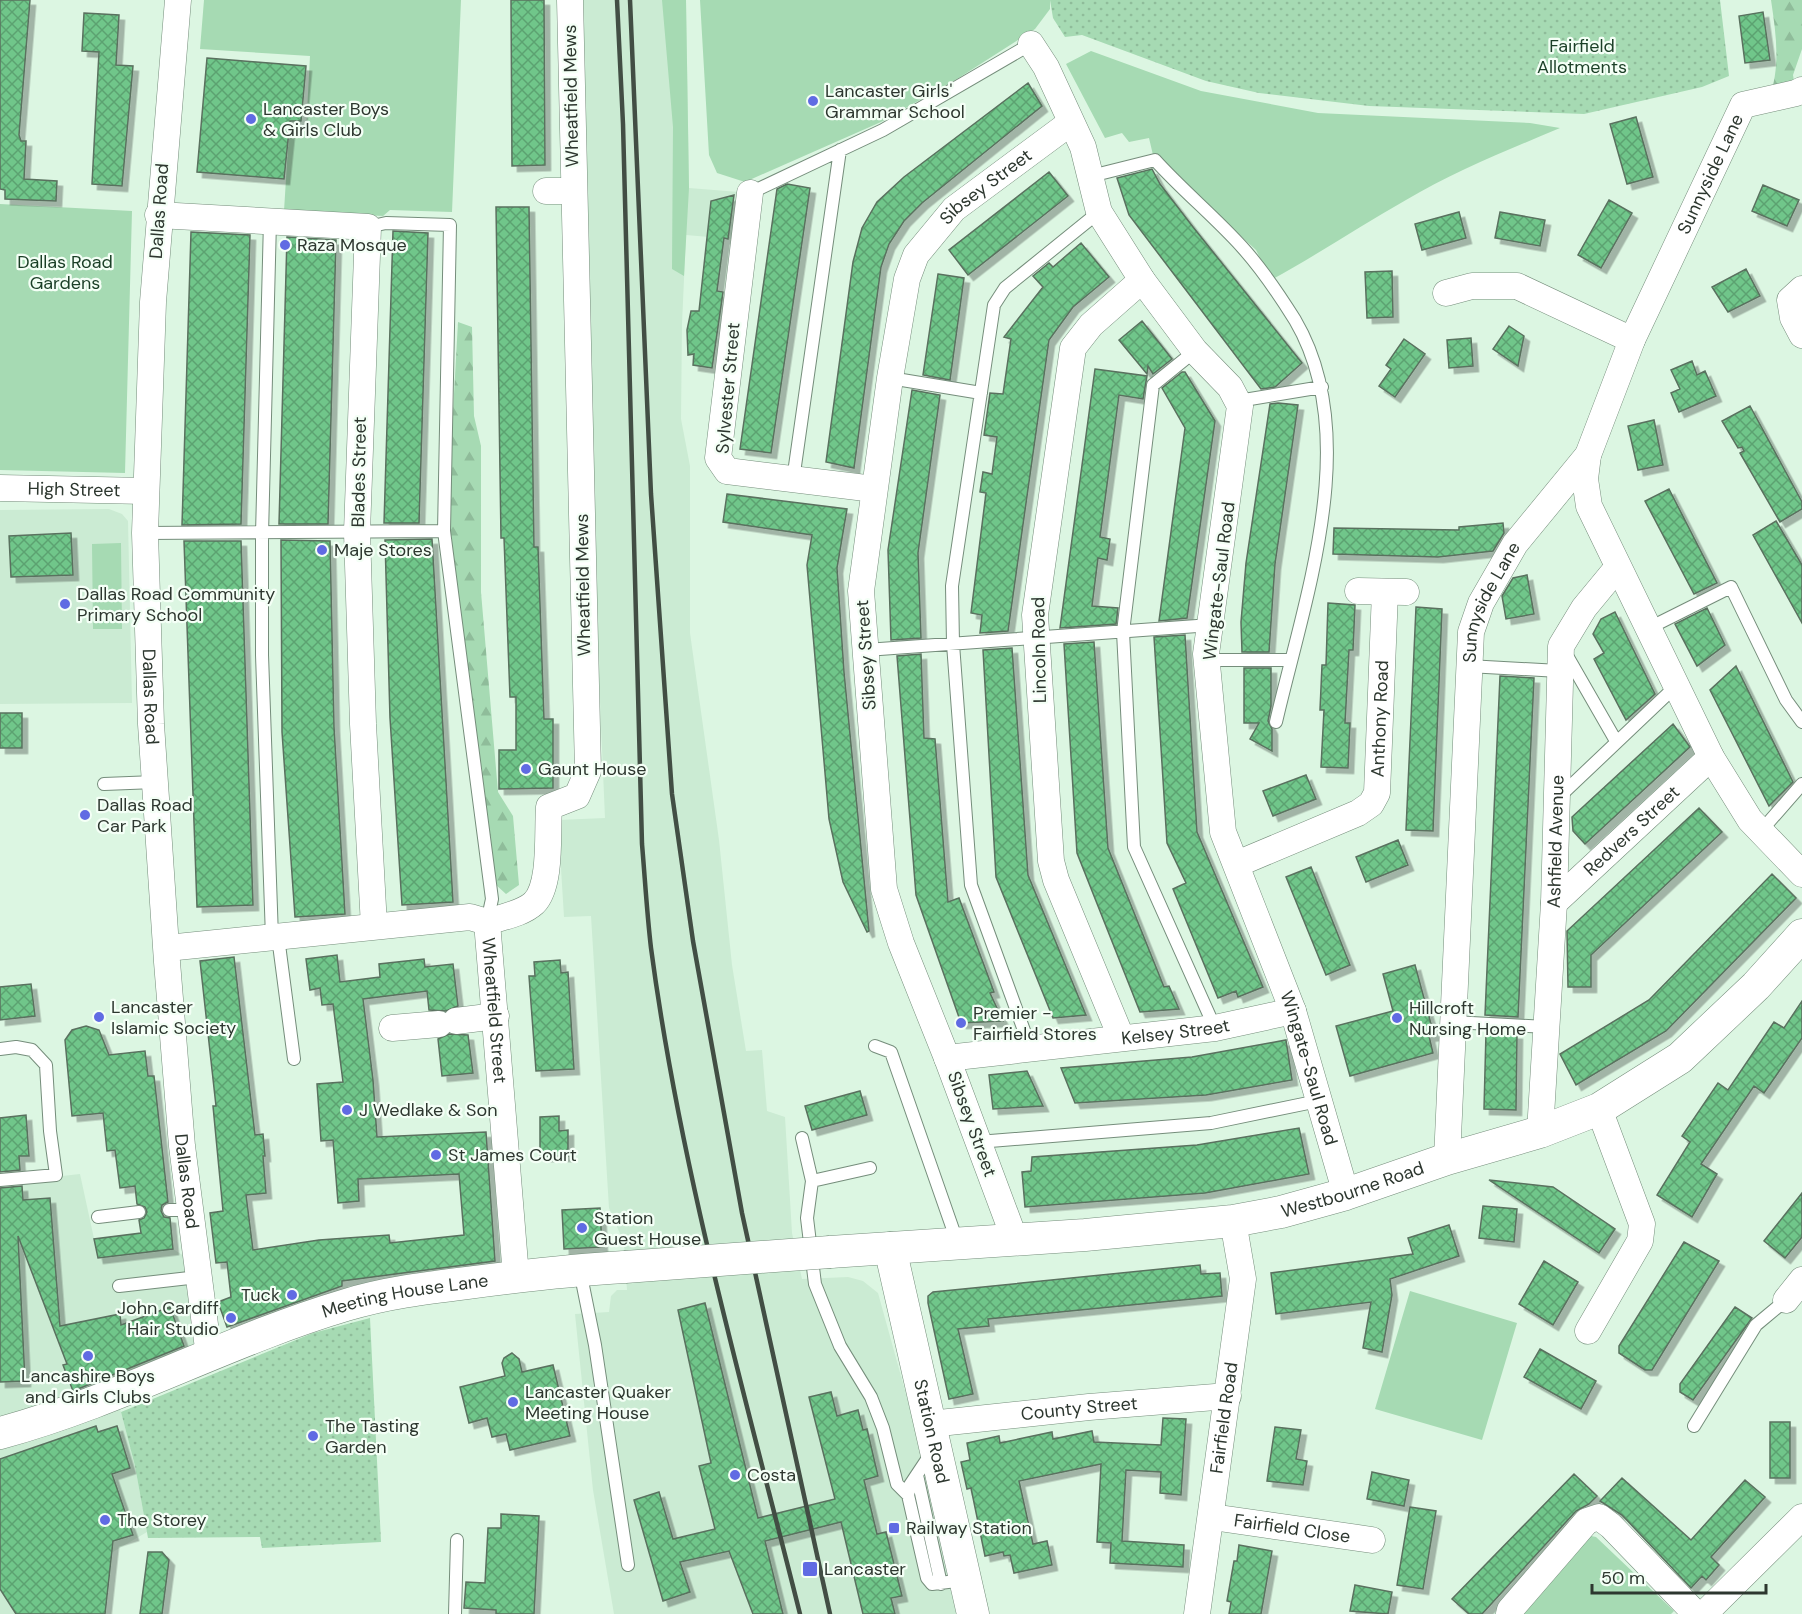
<svg xmlns="http://www.w3.org/2000/svg" width="1802" height="1614" font-family="'DM Sans',sans-serif">
<style>
.built{fill:#cbebd3}
.green{fill:#a6dab3}
.forest{fill:url(#forest-firs)}
.garden{fill:url(#garden-dots)}
.building{fill:url(#building-cross-hatch);stroke:#5a715f;stroke-width:1.5;filter:url(#shadow)}
.lines{fill:none;stroke-linecap:round;stroke-linejoin:round}
.service-casing{stroke:#758d7b;stroke-width:14}
.minor-casing{stroke:#758d7b;stroke-width:27}
.tertiary-casing{stroke:#758d7b;stroke-width:33}
.service{stroke:#fff;stroke-width:12}
.minor{stroke:#fff;stroke-width:26}
.tertiary{stroke:#fff;stroke-width:32}
.rail{stroke:#424e44;stroke-width:4.5}
.tertiary-bridge-casing{stroke:#758d7b;stroke-width:33;stroke-linecap:butt}
.tertiary-bridge{stroke:#fff;stroke-width:32}
.poi-dot{fill:#606be3;stroke:#f4fff6;stroke-width:2}
.labels{text-anchor:middle;stroke-width:4.5;stroke-linejoin:round;paint-order:stroke}
.park-label{font-size:18px;fill:#1a3f26;stroke:#f4fff6}
.poi-label{font-size:18px;fill:#2d372f;stroke:#f4fff6;text-anchor:start}
.street-label{font-size:18px;fill:#2d372f;stroke:#f4fff6}
</style>
<defs>
<pattern id="forest-firs" width="22" height="20" patternUnits="userSpaceOnUse" patternTransform="scale(1.5)"><rect width="22" height="20" fill="#a6dab3"/><path d="M5 1l3.5 6h-7zM16 11l3.5 6h-7z" fill="#8fbc9a"/></pattern>
<pattern id="garden-dots" width="8" height="8" patternUnits="userSpaceOnUse" patternTransform="scale(1.5)"><rect width="8" height="8" fill="#a6dab3"/><path d="M2 2h.1M6 6h.1" fill="none" stroke="#8fbc9a" stroke-width="1.8" stroke-linecap="round"/></pattern>
<pattern id="building-cross-hatch" width="8" height="8" patternUnits="userSpaceOnUse" patternTransform="scale(1.5)"><rect width="8" height="8" fill="#70c68a"/><path d="M0 0l8 8M0 8l8-8" fill="none" stroke="#5ca271"/></pattern>
<filter id="shadow"><feDropShadow dx="5.5" dy="5.5" stdDeviation="0" flood-color="#0004"/></filter>
</defs>
<rect width="100%" height="100%" fill="#dcf6e2"/>
<path class="built" d="M576,0H686L689,188L739,192L732,239L686,235L682,324L681,419L690,466V633L719,840L732,965L746,1051L762,1050L767,1111L785,1117L792,1233L802,1279L848,1277L863,1281L878,1293L914,1423L956,1614H614L593,1490L575,1314L609,1312L611,1296L617,1290H627L624,1243L609,1208L591,916L564,917L558,820L605,818L587,400Z
M109,509L122,514L128,521L132,703L0,704V510Z
M80,1174L98,1257L173,1249L184,1256L196,1351L109,1388L121,1412L135,1466L147,1532L48,1590V1614H0V1183Z"/>
<path class="green" d="M204,0H461L452,212L390,210L383,216L284,211L289,131H306L310,56L200,49Z
M662,0H686L689,188L684,276L672,269L673,127Z
M700,0H1050V9L1035,29L957,79L881,122L745,182L717,173L709,155Z
M1091,51L1201,91L1318,113L1530,123L1560,128C1508,150 1455,171 1406,200C1360,226 1317,255 1271,280L1256,250L1153,155L1149,138L1129,142L1122,133L1105,138L1066,64Z
M0,204L132,211L125,473L0,470Z
M121,543L122,629H93L92,544Z
M1410,1291L1517,1323L1482,1440L1375,1409Z
M1586,1535L1596,1537L1674,1611L1671,1614H1520Z"/>
<path class="forest" d="M1771,0H1802V49L1793,75L1796,93L1769,99C1781,66 1776,34 1771,0Z
M458,322L472,327L474,416L481,446V592L498,792L513,816L519,885L506,894L495,884L450,531L452,430Z"/>
<path class="garden" d="M1050,0H1720L1729,76L1702,87L1584,114L1369,106L1259,93L1206,81L1082,35L1065,37L1053,18Z
M370,1318L381,1542L262,1548L260,1537L148,1538L135,1466L121,1412L313,1333Z"/>
<path class="building" d="M0,0H30L19,135L21,141H26L24,179L57,181L56,201L5,199V190L0,189Z
M511,0H544L545,165L512,166Z
M1763,12L1770,60L1745,63L1739,16Z
M84,13L119,15L116,65L133,66L122,186L92,184L99,52L82,51Z
M207,58L306,66L301,121H290L284,179L197,172Z
M1028,83L1042,106L922,203L904,221L889,244L881,267L854,468L826,462L853,262L862,228L877,202L904,177Z
M1636,117L1653,177L1627,184L1610,124Z
M1152,169L1160,184L1193,227L1302,363L1275,387L1261,389L1129,215L1117,178Z
M1049,172L1068,196L968,275L949,250Z
M787,184L810,188L771,453L740,449L777,189Z
M1763,185L1799,200L1787,226L1752,211Z
M734,195L728,239L724,238L717,291L723,292L712,368L693,365L694,354L688,355L687,330L691,311H699L711,201Z
M1609,200L1632,213L1601,268L1578,255Z
M496,207H529L534,547H538L544,719H553V788L499,789V750H516V697H510L504,538H501Z
M1459,212L1466,238L1422,250L1415,224Z
M1500,212L1545,220L1540,246L1495,238Z
M393,231L428,233L419,523H384Z
M191,232L250,235L241,524L182,525Z
M287,237L336,240L328,524H279Z
M1081,243L1109,277L1073,307L1049,340L1008,631L980,633L982,615L971,613L986,493L980,492L983,472L992,474L997,437L984,435L990,393L1003,394L1011,339L1004,337L1043,287L1033,276L1049,263L1053,267Z
M1746,269L1760,296L1728,312L1712,287Z
M1392,271L1393,317L1367,318L1365,272Z
M938,274L964,278L950,380L923,375Z
M1142,321L1172,359L1153,374L1148,366L1147,374L1119,340Z
M1509,326L1524,336L1518,366L1493,349Z
M1471,338L1473,366L1449,368L1447,340Z
M1404,339L1425,354L1395,397L1379,386L1391,369L1386,365Z
M1692,361L1697,375L1705,371L1716,396L1679,412L1671,393L1680,389L1671,370Z
M1095,369L1147,376L1143,399L1119,395L1100,537L1110,539L1107,560L1098,558L1092,606L1118,608L1116,624L1060,628Z
M1182,372H1185L1215,421L1187,618L1159,621L1185,428L1162,388Z
M912,390L940,395L918,553L921,638L891,640L888,550Z
M1278,403L1298,405L1275,564L1269,652H1242L1241,622L1246,563L1270,404Z
M1750,406L1802,502V509L1780,522L1740,453L1744,451L1742,447L1738,448L1722,421Z
M1654,420L1663,465L1638,470L1628,426Z
M1669,489L1717,583L1694,594L1645,501Z
M727,494L847,509L837,568L844,672L869,931L867,932L843,882L829,819L807,565L812,535L723,522Z
M1776,521L1802,565V623L1753,535Z
M1503,523L1504,533L1493,551L1438,557L1333,554L1334,528L1459,530V527Z
M71,533L73,575L11,577L9,536Z
M432,539L453,902L402,905L390,718L385,540Z
M281,540L330,541L334,727L345,914L295,917L282,732Z
M184,541H241L253,905L197,907Z
M1527,575L1534,614L1506,619L1502,596L1513,578Z
M1328,603L1355,605L1353,650H1349L1345,723H1350L1348,768L1321,767L1324,710H1320L1322,665H1326Z
M1416,607L1442,609L1433,831L1406,830Z
M1707,608L1725,645L1697,666L1675,624Z
M1615,612L1655,694L1626,720L1594,659L1604,653L1593,634L1601,619Z
M1185,635L1197,832L1263,987L1238,997L1236,991L1218,998L1173,889L1186,883L1167,843L1154,637Z
M1094,642L1108,848L1164,987L1169,986L1179,1009L1140,1012L1077,853L1064,644Z
M1012,648L1028,875L1086,1015L1053,1018L996,877L983,650Z
M921,654L924,738L935,739L948,902L959,898L994,992L990,993L1003,1021L961,1023L916,895L897,656Z
M1736,666L1793,782L1769,806L1710,690Z
M1244,668H1271V706L1268,721L1272,729V751L1250,739L1259,723H1244Z
M1500,676L1534,678L1518,1017L1485,1015Z
M0,713H22V748H0Z
M1673,724L1690,747L1585,844L1573,831L1572,817Z
M1306,775L1316,799L1273,816L1263,791Z
M1699,808L1722,832L1591,955V987H1568L1567,931Z
M1398,840L1408,865L1366,882L1356,857Z
M1311,867L1350,965L1326,975L1286,877Z
M1772,874L1796,898L1666,1031L1576,1085L1560,1054L1649,1000Z
M337,955L340,982L380,977L379,964L424,959L425,967L453,964L458,1006L446,1011L429,1010L427,991L363,999L373,1080L377,1137L486,1132L495,1261L342,1281V1286L227,1327L218,1302L231,1297L227,1262L216,1263L210,1213L223,1211L213,1106H216L200,961L234,957L255,1135L263,1134L265,1156H263L266,1193L246,1195L253,1250L319,1240L389,1235L390,1243L464,1235L459,1174L358,1179L359,1201L338,1203L333,1140L321,1141L317,1084L343,1082L333,1004L322,1005L320,988L310,990L306,959Z
M560,960L561,973L568,972L574,1069L536,1071L529,976H535L534,962Z
M1415,965L1434,1035L1429,1036L1433,1053L1350,1076L1336,1026L1393,1011L1383,974Z
M31,984L35,1016L0,1020V987Z
M1802,1001V1038L1764,1093L1754,1086L1701,1164L1717,1174L1692,1217L1657,1195L1690,1142L1682,1136L1718,1083L1728,1090L1774,1022L1784,1028Z
M86,1026L99,1030L109,1055L145,1051L148,1076H154L168,1202L162,1205L161,1211L164,1217L170,1218L173,1249L98,1258L94,1239L141,1233L139,1220L144,1218L147,1212L145,1207L137,1204L135,1186L120,1188L115,1150L107,1151L103,1113L72,1116L65,1040L72,1030Z
M1486,1032L1517,1034L1516,1110L1484,1109Z
M449,1034L468,1035L473,1073L442,1076L438,1039Z
M1286,1040L1292,1080L1206,1095L1075,1103L1061,1068L1192,1057Z
M1027,1071L1043,1106L993,1109L989,1075Z
M860,1091L867,1115L812,1130L805,1106Z
M26,1115L29,1156H19L20,1170L0,1172V1118Z
M559,1116V1131L568,1130V1156H540V1117Z
M1299,1128L1309,1174L1205,1193L1025,1207L1022,1172L1031,1171L1032,1157L1197,1145Z
M1489,1180L1553,1187L1615,1229L1599,1253Z
M22,1186L23,1200L50,1198L60,1326L120,1314L121,1325L170,1307L184,1346L73,1391L63,1365L67,1364L18,1236L25,1381L0,1382V1188Z
M1802,1193V1237L1785,1258L1764,1241Z
M1483,1206L1517,1209L1514,1242L1479,1238Z
M600,1208L602,1247L564,1249L562,1210Z
M1449,1225L1459,1256L1390,1279L1392,1295L1382,1352L1363,1348L1371,1302L1276,1314L1271,1273L1413,1254L1408,1238Z
M1684,1242L1719,1261L1652,1370H1645L1619,1353V1346Z
M1544,1261L1578,1282L1553,1325L1519,1304Z
M1200,1265L1201,1274L1220,1273L1222,1296L988,1319L989,1326L958,1329L973,1394L949,1399L928,1303V1296L933,1292Z
M705,1303L758,1518L835,1499L809,1397L831,1392L837,1416L858,1410L863,1430L867,1429L878,1476L864,1480L877,1534L886,1532L902,1596L891,1598L895,1614H863L841,1522L765,1541L783,1614H753L729,1551L680,1562L690,1592L663,1601L634,1500L659,1492L673,1539L715,1529L699,1466L711,1463L678,1310Z
M1735,1307L1752,1318L1693,1400L1680,1392V1384Z
M1540,1349L1596,1381L1581,1409L1524,1377Z
M512,1353L519,1359L522,1372L553,1365L570,1436L510,1450L506,1434L492,1437L487,1418L469,1423L460,1387L505,1376L502,1363L504,1358Z
M1163,1418L1186,1419L1181,1495L1160,1493L1161,1472L1126,1470L1122,1541L1184,1545L1183,1567L1110,1563L1111,1543L1097,1542L1101,1464L1019,1481L1033,1544L1047,1541L1052,1565L1014,1573L1010,1555L1004,1556L1003,1552L985,1556L971,1488L967,1489L961,1462L970,1460L967,1443L999,1436L1000,1443L1052,1432L1053,1439L1092,1431L1094,1442L1161,1445Z
M1770,1422H1790V1478H1770Z
M96,1426L98,1432L117,1426L130,1468L112,1474L133,1535L113,1541L105,1614H16L0,1589V1459Z
M1275,1427L1301,1430L1296,1459L1307,1461L1303,1485L1267,1481Z
M1372,1472L1409,1480L1404,1506L1367,1499Z
M1574,1474L1597,1496L1589,1504L1576,1511L1482,1614H1469L1452,1599Z
M1622,1478L1691,1540L1745,1480L1765,1497L1711,1557L1719,1565L1706,1580L1702,1576L1691,1588L1622,1515L1600,1501Z
M1410,1507L1436,1511L1423,1589L1397,1585Z
M501,1514L539,1516L534,1614H496V1610L464,1608L466,1582L485,1583L488,1528H501Z
M1239,1545L1272,1551L1261,1614H1229L1231,1602L1227,1601L1234,1561H1237Z
M148,1552H162L169,1560L162,1614H140Z
M1355,1585L1392,1592L1388,1614L1350,1611Z"/>
<g class="lines">
<defs>
<path id="service" d="M1091,176L1155,160C1182,190 1215,217 1242,247C1261,268 1280,296 1295,320C1364,437 1304,600 1276,722
M750,193L883,130L1031,44
M270,221L262,534V655L272,937
M368,227L386,223L450,225L444,531L492,899L487,922
M1195,351L1153,385L1123,632L1134,847L1215,1028
M890,378L981,393
M1238,401L1322,387
M793,480L840,150
M145,533L444,531
M1647,629L1731,587L1786,700L1802,722
M866,650L1211,625
M1566,654L1616,741
M1207,660H1290
M1468,666L1559,671
M104,784L155,782
M1559,797L1676,686
M1761,831L1802,784
M278,937L294,1059
M1453,1022L1546,1027
M875,1046L891,1052L957,1241
M1030,1047L971,885L953,644L952,586L994,305L1005,288L1099,212
M0,1049L16,1047L32,1050L46,1065L50,1131L56,1175L0,1180
M802,1138L812,1181L807,1218L815,1284L840,1346L871,1397L883,1428L897,1484L908,1495
M978,1142L1211,1123L1318,1101
M812,1181L870,1168
M169,1210H189
M98,1217L139,1212
M580,1271L595,1345L628,1565
M119,1286L198,1277
M1694,1426L1756,1325L1786,1300
M932,1452L910,1485L908,1495L927,1578L932,1584L964,1580
M917,1475L941,1584
M455,1614L457,1540"/>
<g id="minor">
<path id="s1" d="M178,0L153,302L145,533L151,724L167,962L182,1146L209,1356"/>
<path id="s2" d="M1031,44L1046,67L1083,147L1099,212L1142,280L1195,351L1230,387L1240,406L1206,654L1223,832L1293,1011L1346,1194"/>
<path d="M546,191H573"/>
<path d="M750,193L718,458L727,471L874,489"/>
<path d="M158,215L368,227L357,532L363,724L374,926"/>
<path d="M1802,289L1790,300L1793,318L1802,335"/>
<path d="M1446,293L1472,286H1517L1632,340"/>
<path d="M1588,455L1585,479L1589,506L1711,757L1750,820L1802,874"/>
<path id="s3" d="M0,488L146,491"/>
<path d="M1358,591L1406,592"/>
<path id="s4" d="M1237,864L1358,813L1371,804L1377,793L1385,592"/>
<path id="s5" d="M1554,903L1711,757"/>
<path d="M487,922C502,917 522,914 534,903C552,885 547,832 549,807L577,796L588,771L570,0"/>
<path id="s6" d="M167,948L470,917L487,922L516,1276"/>
<path d="M456,1021L496,1016"/>
<path d="M392,1028L439,1024"/>
<path d="M1121,1037L1056,880L1051,861L1035,615L1073,348L1091,325L1142,280"/>
<path id="s7" d="M947,1058L1215,1028L1293,1011"/>
<path id="s8" d="M1540,1132L1554,903L1561,646L1584,608L1617,568"/>
<path id="s9" d="M1447,1159L1471,632L1481,603L1515,544L1588,455L1632,340L1743,105L1796,93L1802,90"/>
<path id="s10" d="M1015,1240L947,1058L901,943L884,889L861,591L890,378L907,279L916,255L954,209L1070,123"/>
<path d="M1786,1300L1802,1280"/>
<path d="M1588,1331L1640,1241L1642,1224L1599,1109"/>
<path id="s11" d="M930,1424L1089,1407L1228,1396"/>
<path id="s12" d="M1212,1517L1372,1540"/>
<path id="s13" d="M1197,1614L1243,1279L1233,1221"/>
<path d="M1509,1614L1510,1610L1587,1521L1599,1517L1611,1526L1696,1614"/>
<path d="M1704,1614L1802,1517"/>
</g>
<g id="tertiary">
<path id="s14" d="M890,1248L973,1614"/>
<path id="s15" d="M830,1252L1085,1235L1233,1221L1281,1212L1346,1194L1447,1159L1540,1132L1599,1109L1680,1058L1756,986L1802,935"/>
<path id="s16" d="M0,1433C119,1401 228,1340 346,1305C385,1293 426,1288 467,1283C520,1276 572,1270 625,1267"/>
</g>
</defs>
<use href="#service" class="service-casing"/>
<use href="#minor" class="minor-casing"/>
<use href="#tertiary" class="tertiary-casing"/>
<use href="#service" class="service"/>
<use href="#minor" class="minor"/>
<use href="#tertiary" class="tertiary"/>
<path class="rail" d="M617,0L623,124L642,844C645,879 647,914 651,948C681,1174 745,1394 800,1614
M630,0L651,494L672,794L693,941L742,1213L830,1614"/>
<defs>
<path id="tertiary-bridge" d="M625,1267L830,1252"/>
</defs>
<use href="#tertiary-bridge" class="tertiary-bridge-casing"/>
<use href="#tertiary-bridge" class="tertiary-bridge"/>
</g>
<g class="poi-dot">
<circle cx="813" cy="101" r="6"/>
<circle cx="251" cy="119" r="6"/>
<circle cx="285" cy="245" r="6"/>
<circle cx="322" cy="550" r="6"/>
<circle cx="65" cy="604" r="6"/>
<circle cx="526" cy="769" r="6"/>
<circle cx="85" cy="815" r="6"/>
<circle cx="99" cy="1017" r="6"/>
<circle cx="1397" cy="1018" r="6"/>
<circle cx="961" cy="1023" r="6"/>
<circle cx="347" cy="1110" r="6"/>
<circle cx="436" cy="1155" r="6"/>
<circle cx="582" cy="1228" r="6"/>
<circle cx="292" cy="1295" r="6"/>
<circle cx="231" cy="1318" r="6"/>
<circle cx="88" cy="1356" r="6"/>
<circle cx="513" cy="1402" r="6"/>
<circle cx="313" cy="1436" r="6"/>
<circle cx="735" cy="1475" r="6"/>
<circle cx="105" cy="1520" r="6"/>
<rect x="888" y="1522" width="12" height="12" rx="3"/>
<rect x="802" y="1561" width="16" height="16" rx="3"/>
</g>
<g class="labels">
<g class="park-label">
<text x="1582" y="52">Fairfield<tspan x="1582" dy="21">Allotments</tspan></text>
<text x="65" y="268">Dallas Road<tspan x="65" dy="21">Gardens</tspan></text>
</g>
<g class="poi-label">
<text x="825" y="97">Lancaster Girls'<tspan x="825" dy="21">Grammar School</tspan></text>
<text x="263" y="115">Lancaster Boys<tspan x="263" dy="21">&amp; Girls Club</tspan></text>
<text x="297" y="251">Raza Mosque</text>
<text x="334" y="556">Maje Stores</text>
<text x="77" y="600">Dallas Road Community<tspan x="77" dy="21">Primary School</tspan></text>
<text x="538" y="775">Gaunt House</text>
<text x="97" y="811">Dallas Road<tspan x="97" dy="21">Car Park</tspan></text>
<text x="111" y="1013">Lancaster<tspan x="111" dy="21">Islamic Society</tspan></text>
<text x="1409" y="1014">Hillcroft<tspan x="1409" dy="21">Nursing Home</tspan></text>
<text x="973" y="1019">Premier -<tspan x="973" dy="21">Fairfield Stores</tspan></text>
<text x="359" y="1116">J Wedlake &amp; Son</text>
<text x="448" y="1161">St James Court</text>
<text x="594" y="1224">Station<tspan x="594" dy="21">Guest House</tspan></text>
<text x="280" y="1301" text-anchor="end">Tuck</text>
<text x="219" y="1314" text-anchor="end">John Cardiff<tspan x="219" dy="21">Hair Studio</tspan></text>
<text x="88" y="1382" text-anchor="middle">Lancashire Boys<tspan x="88" dy="21">and Girls Clubs</tspan></text>
<text x="525" y="1398">Lancaster Quaker<tspan x="525" dy="21">Meeting House</tspan></text>
<text x="325" y="1432">The Tasting<tspan x="325" dy="21">Garden</tspan></text>
<text x="747" y="1481">Costa</text>
<text x="117" y="1526">The Storey</text>
<text x="906" y="1534">Railway Station</text>
<text x="824" y="1575">Lancaster</text>
</g>
<g class="street-label">
<text transform="translate(571 96) rotate(-91)" y="6">Wheatfield Mews</text>
<text dy="6" stroke="none"><textPath href="#s9" startOffset="1048">Sunnyside Lane</textPath></text>
<text dy="6" stroke="none"><textPath href="#s10" startOffset="1113">Sibsey Street</textPath></text>
<text transform="translate(159 211) rotate(-86)" y="6">Dallas Road</text>
<text transform="translate(728 388) rotate(-85)" y="6">Sylvester Street</text>
<text transform="translate(359 472) rotate(-89)" y="6">Blades Street</text>
<text dy="6" stroke="none"><textPath href="#s3" startOffset="74">High Street</textPath></text>
<text transform="translate(1219 581) rotate(-83)" y="6">Wingate-Saul Road</text>
<text transform="translate(583 585) rotate(-91)" y="6">Wheatfield Mews</text>
<text dy="6" stroke="none"><textPath href="#s9" startOffset="562">Sunnyside Lane</textPath></text>
<text transform="translate(1039 650) rotate(-91)" y="6">Lincoln Road</text>
<text transform="translate(866 655) rotate(-94)" y="6">Sibsey Street</text>
<text dy="6" stroke="none"><textPath href="#s1" startOffset="698">Dallas Road</textPath></text>
<text dy="6" stroke="none"><textPath href="#s4" startOffset="234">Anthony Road</textPath></text>
<text dy="6" stroke="none"><textPath href="#s5" startOffset="106">Redvers Street</textPath></text>
<text dy="6" stroke="none"><textPath href="#s8" startOffset="291">Ashfield Avenue</textPath></text>
<text dy="6" stroke="none"><textPath href="#s6" startOffset="411">Wheatfield Street</textPath></text>
<text dy="6" stroke="none"><textPath href="#s7" startOffset="230">Kelsey Street</textPath></text>
<text dy="6" stroke="none"><textPath href="#s2" startOffset="1104">Wingate-Saul Road</textPath></text>
<text transform="translate(972 1124) rotate(70)" y="6">Sibsey Street</text>
<text dy="6" stroke="none"><textPath href="#s1" startOffset="1184">Dallas Road</textPath></text>
<text dy="6" stroke="none"><textPath href="#s15" startOffset="528">Westbourne Road</textPath></text>
<text dy="6" stroke="none"><textPath href="#s16" startOffset="429">Meeting House Lane</textPath></text>
<text dy="6" stroke="none"><textPath href="#s11" startOffset="150">County Street</textPath></text>
<text dy="6" stroke="none"><textPath href="#s13" startOffset="198">Fairfield Road</textPath></text>
<text dy="6" stroke="none"><textPath href="#s14" startOffset="188">Station Road</textPath></text>
<text dy="6" stroke="none"><textPath href="#s12" startOffset="81">Fairfield Close</textPath></text>
</g>
</g>
<path d="M1592 1584v9h174v-9" fill="none" stroke="#2d372f" stroke-width="3"/>
<text x="1601" y="1584" font-size="18" fill="#2d372f" stroke="#f4fff6" stroke-width="4.5" paint-order="stroke">50 m</text>
</svg>
